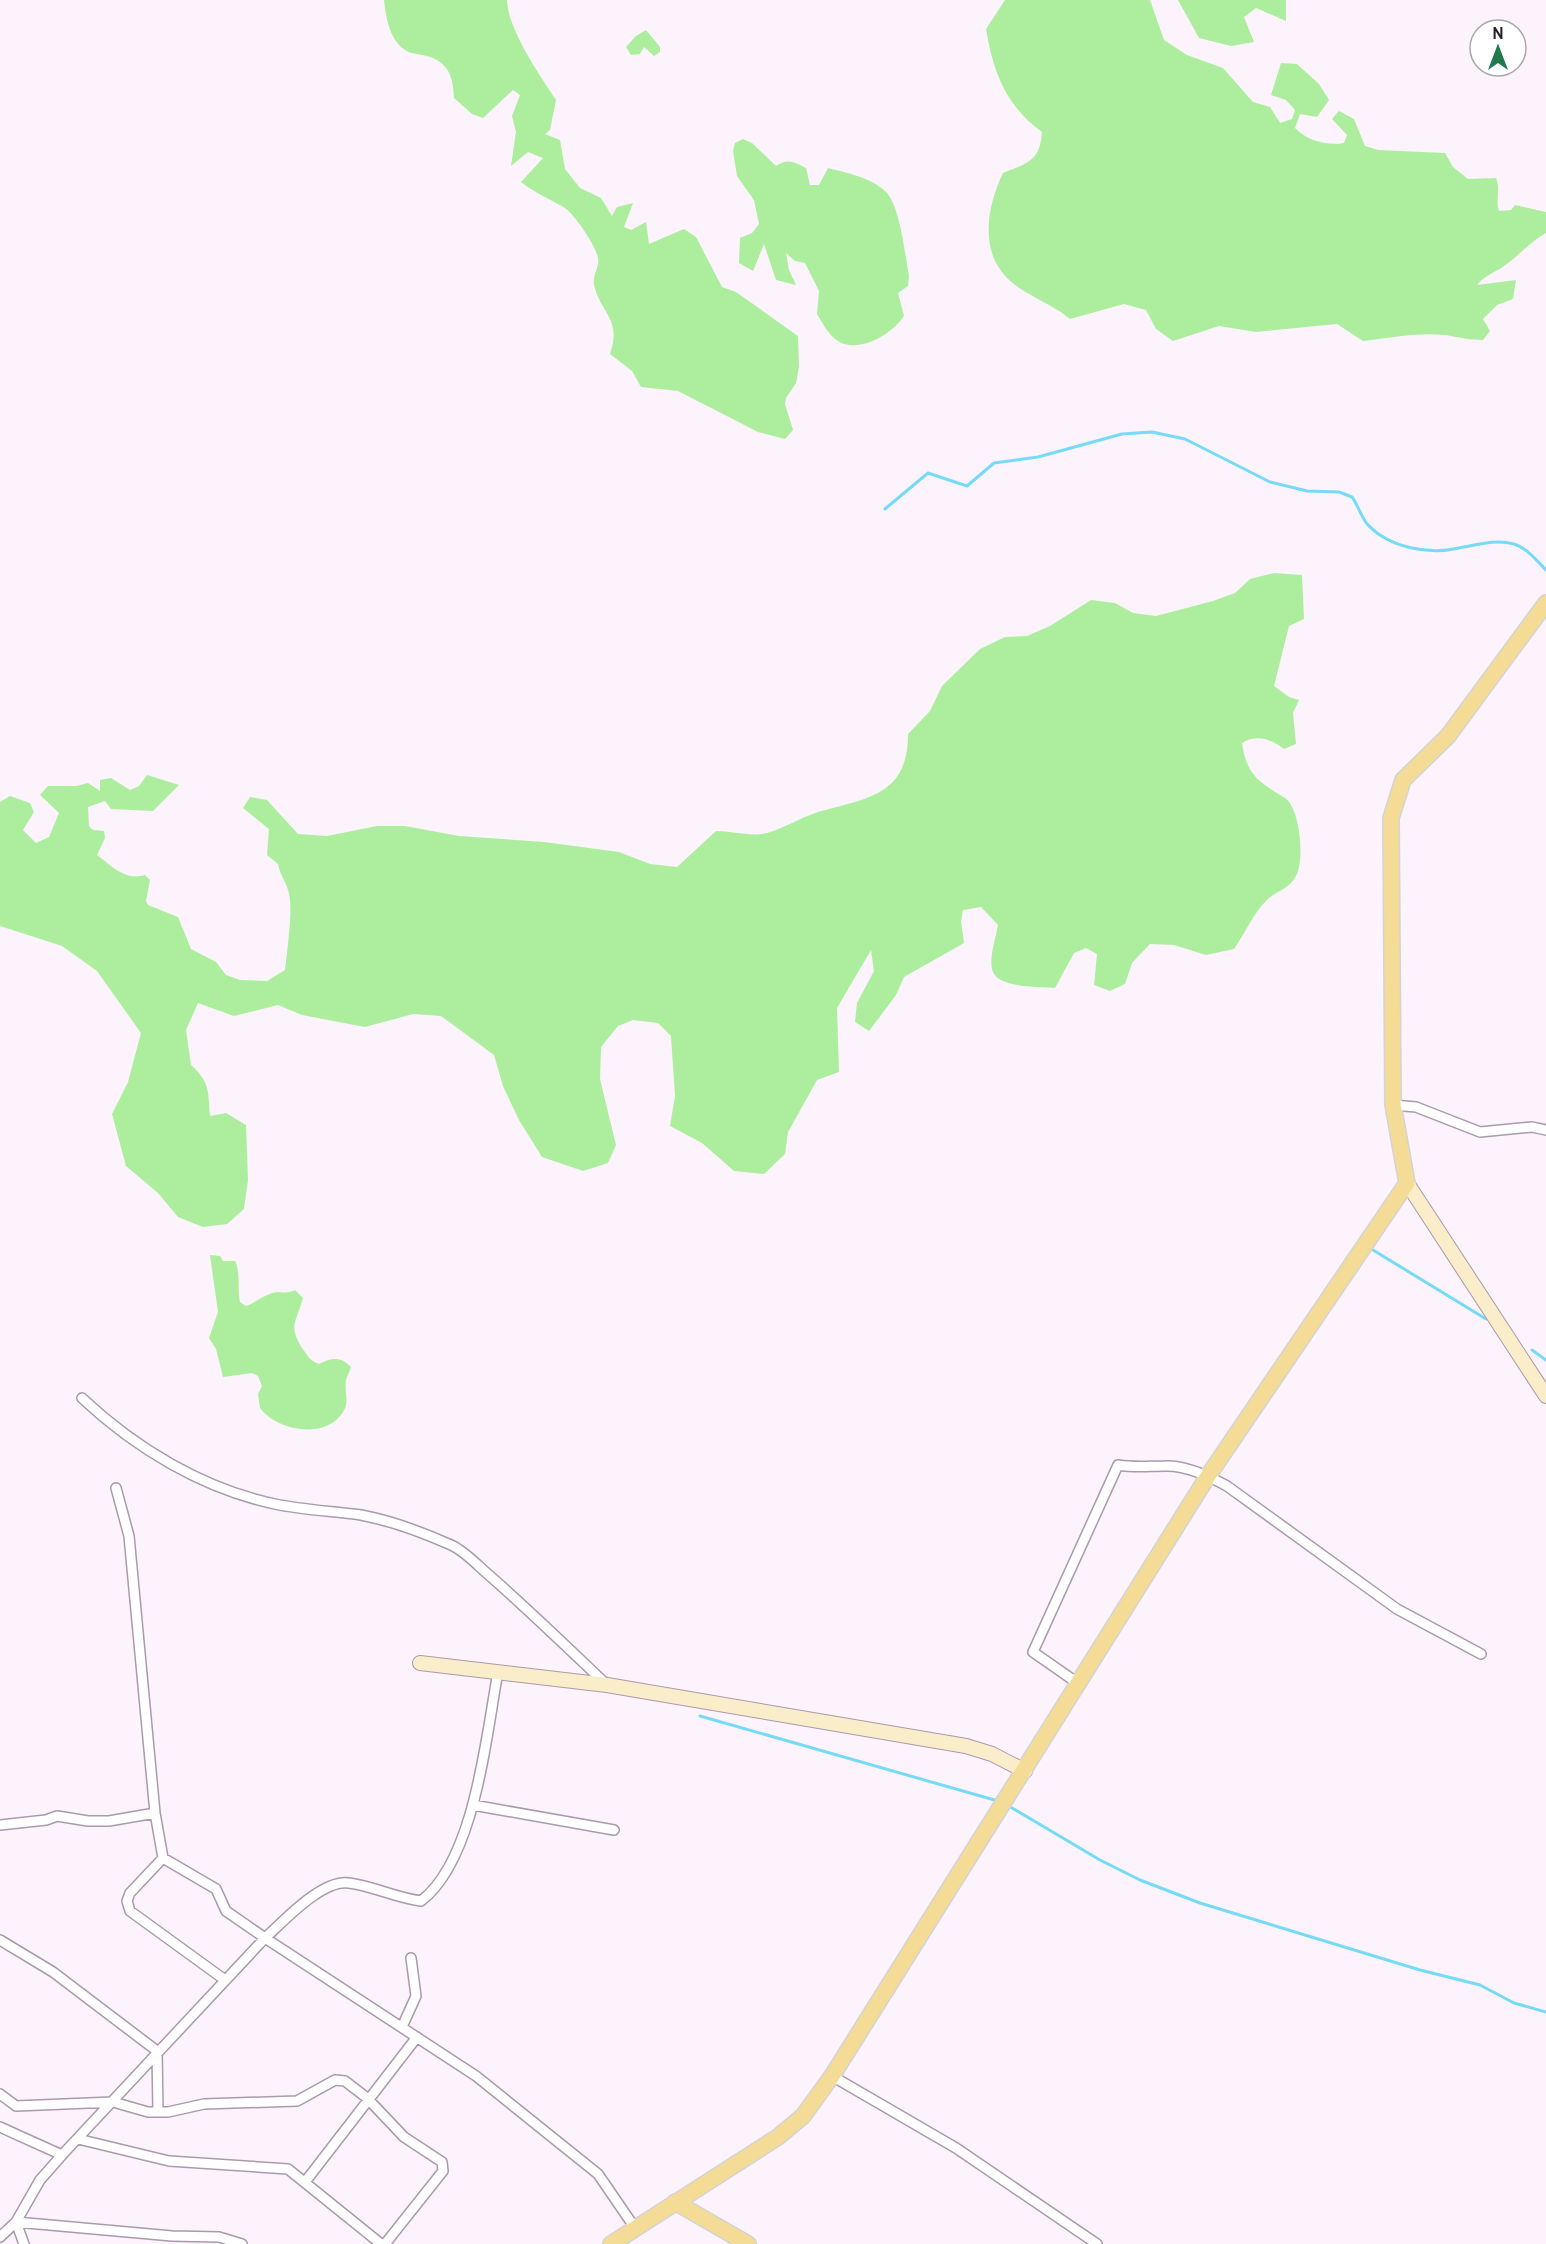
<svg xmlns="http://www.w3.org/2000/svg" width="1546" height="2244" font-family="Overpass,sans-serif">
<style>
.green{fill:#acee9e}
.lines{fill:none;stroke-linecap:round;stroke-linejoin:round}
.stream{stroke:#77dbf8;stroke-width:3}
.street-casing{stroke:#ac99ae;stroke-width:12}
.secondary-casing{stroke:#ac99ae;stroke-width:16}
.primary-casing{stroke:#d4d3d5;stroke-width:18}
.street{stroke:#fff;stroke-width:9}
.secondary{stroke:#f9edca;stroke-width:14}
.primary{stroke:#f4dc96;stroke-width:15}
</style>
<rect width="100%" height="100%" fill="#fcf3fc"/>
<path class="green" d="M384,0H507C508,30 539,74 556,100L550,130L545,134L560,140L565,169L580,188L601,198L612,216L617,207L633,203L624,227L631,230L646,222L649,244L684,229L696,237L722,287L736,292L798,336L799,367L796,383L786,398L785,404L793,430L785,439L758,432L678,391L641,387L632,371L610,354C622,319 601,314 594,285C592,276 600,266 598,258C596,246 575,215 565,208C550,199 535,193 521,182L543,158L528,152L511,166L516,132L512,116L520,95L513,90L483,118L472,114L454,98C453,75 448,60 422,55C417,54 409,53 405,50C389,39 386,17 384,0Z
M1005,0H1150L1164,40L1187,55L1223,68L1253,102L1270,107L1280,123L1292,119L1295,110L1286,100L1271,95L1281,63L1297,64L1319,84L1329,100L1317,117L1300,114L1295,128C1308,141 1326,146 1344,143L1347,135L1332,119L1339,111L1354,119L1365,146L1378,150L1445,153L1453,167L1468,179L1496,178C1501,190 1495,199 1499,211L1511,210L1515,205L1546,212V233C1527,244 1520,255 1504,266C1494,273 1485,275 1477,285L1516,280L1513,299L1497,305L1483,319L1490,331L1483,340C1469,340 1458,337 1445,335C1418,332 1389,338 1363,341L1337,324L1256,332L1219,326L1173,341L1156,329L1146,310L1124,304L1070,319C1053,305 1035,299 1018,287C978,260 985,211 1003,173C1028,163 1040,161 1042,132C1006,106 993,72 986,29Z
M1178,0H1286V21L1256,8L1244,17L1254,42L1231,46L1199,38Z
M646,30L660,47V52L654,56L644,47L640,54L631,55L626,47L636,36Z
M743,139L752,143L776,166C788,158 794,162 806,168L810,185H819L828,168C847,173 870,177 885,191C900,204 905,255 909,276L908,286L898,293L904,316C892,335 854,357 834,338C827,332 822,322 817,314L819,291L805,263L795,261L786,253L789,270L796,285L776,280L764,244L753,271L739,263L740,238L752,233L759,224L754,200L737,176L733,151L735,143Z
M1274,573L1302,575L1304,619L1289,626L1274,686L1289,697L1299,700L1293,713L1296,744L1284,749C1271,739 1257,734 1242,743C1247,776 1258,781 1285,798C1300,808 1305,860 1296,876C1289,889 1278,890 1268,899C1253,913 1246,932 1234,949L1206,955L1174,945L1150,944L1132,963L1125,984L1110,991L1094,985L1097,954L1086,948L1074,953L1055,988C1041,987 999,988 993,972C988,959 996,938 998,925L981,907L963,910L961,921L964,943L904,977L896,995L869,1031L855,1022L857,1003L874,971L871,950L837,1008L839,1072L817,1080L788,1132L785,1154L764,1174L734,1171L702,1143L670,1126L675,1096L671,1036L658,1023L633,1020L618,1026L601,1047L600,1079L616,1145L608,1163L583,1171L542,1157L519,1120L503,1086L494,1055L441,1016L413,1014L365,1027L302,1015L278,1005L234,1016L198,1003L186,1030L191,1065C210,1082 208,1091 210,1116L226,1113L246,1125L248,1180L244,1209L227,1224L203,1227L178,1217L158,1193L126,1166L112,1114L128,1082L141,1033L97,971L62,946L0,926V802L10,796L30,803L34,812L23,830L36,843L49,837L59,813L40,795L48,786H77L88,783L100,791V780L111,778L130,790L139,786L147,775L179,785L153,811L111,809L105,801L88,807L89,826L93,830L104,831L105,838L97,855C113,867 125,881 145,875L150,880L146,901L148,905L178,917L191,949L216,962L226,975L240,980L267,981L285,970C287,953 293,909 289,894C287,882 280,876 278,864L267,855L269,829L243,808L250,797L267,800L298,834L327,836L377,826H405L459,836L544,842L619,852L650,864L677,867L716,831C731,831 753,837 767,833C784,828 800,818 818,812C867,798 908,796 908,734L930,711L942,686L980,649L1005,637L1027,636L1050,626L1091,600L1115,603L1133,613L1156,616L1213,601L1235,593L1250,579Z
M210,1255L220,1256L223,1261H235C241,1273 237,1289 240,1302L246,1306C255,1303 261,1297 270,1294C278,1290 286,1295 295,1290L303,1298C296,1323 288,1325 302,1348C308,1356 309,1360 319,1364C332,1358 340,1356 351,1367C350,1371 347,1376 346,1380C344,1393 350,1401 343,1412C326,1440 277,1431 260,1408L258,1394L262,1386L258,1376L252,1373L223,1377L216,1349L209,1338L218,1312Z"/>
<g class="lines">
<path class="stream" d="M885,509L928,473L967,486L994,463L1038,457L1122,434L1152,432L1185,439L1270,482L1307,491L1339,492L1352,497C1358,505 1361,517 1368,525C1390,548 1429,555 1459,548C1477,545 1495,539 1514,544C1527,548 1537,561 1546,570
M1373,1250L1486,1319
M1532,1350L1546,1360
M700,1716L998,1801
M1007,1805L1100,1860L1140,1880L1200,1903L1420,1970L1480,1985L1514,2003L1546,2012"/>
<defs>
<path id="street" d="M1393,1105L1416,1107L1480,1132L1532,1127L1546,1130
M82,1398C135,1448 203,1489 275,1504C303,1510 332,1511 361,1515C392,1521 422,1532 451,1545C465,1551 478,1566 490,1576C530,1611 568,1648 607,1685
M116,1488L129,1536L155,1813L163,1858L216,1889L226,1911L265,1938C284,1921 322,1879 349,1883C373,1886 396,1898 421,1901C475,1860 486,1736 498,1672
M1079,1684L1033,1652L1118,1465C1135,1468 1149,1466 1165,1466C1186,1465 1209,1476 1227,1486L1397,1609L1481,1654
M473,1805L614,1830
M0,1825L46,1820L57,1816L88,1821H109L155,1813
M163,1858L130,1893L127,1901L130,1911L225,1980
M0,1940L53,1972L157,2051L158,2112
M402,2027L416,1996L411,1958
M832,2076L956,2148L1097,2244
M0,2094L16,2106L113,2102L148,2112H168L204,2104L297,2101L335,2080L345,2081L367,2098L404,2137L442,2162L443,2171L385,2244
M0,2127L62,2155
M78,2139L169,2161L288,2169L381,2244
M305,2182L417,2037
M0,2237L16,2222L40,2180L62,2155L265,1938L476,2076L598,2174L635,2228
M24,2244L16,2222L172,2236L219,2237L242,2244"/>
<path id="secondary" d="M1407,1183L1546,1396
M420,1663L607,1685L966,1746L992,1754L1025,1771"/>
<path id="primary" d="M675,2202L748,2244
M611,2244L778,2137L803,2116L832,2076L1208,1476L1407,1183L1393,1105L1391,818L1403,780L1448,736L1546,603"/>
</defs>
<use href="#street" class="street-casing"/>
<use href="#secondary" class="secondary-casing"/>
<use href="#primary" class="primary-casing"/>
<use href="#street" class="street"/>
<use href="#secondary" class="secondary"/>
<use href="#primary" class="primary"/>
</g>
<g transform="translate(1498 48)"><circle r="28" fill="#ffffff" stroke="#aaa7aa" stroke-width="1.5"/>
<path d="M0-4.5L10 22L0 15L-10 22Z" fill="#21784c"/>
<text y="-9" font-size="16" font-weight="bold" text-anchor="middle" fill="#2a222b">N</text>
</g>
</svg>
